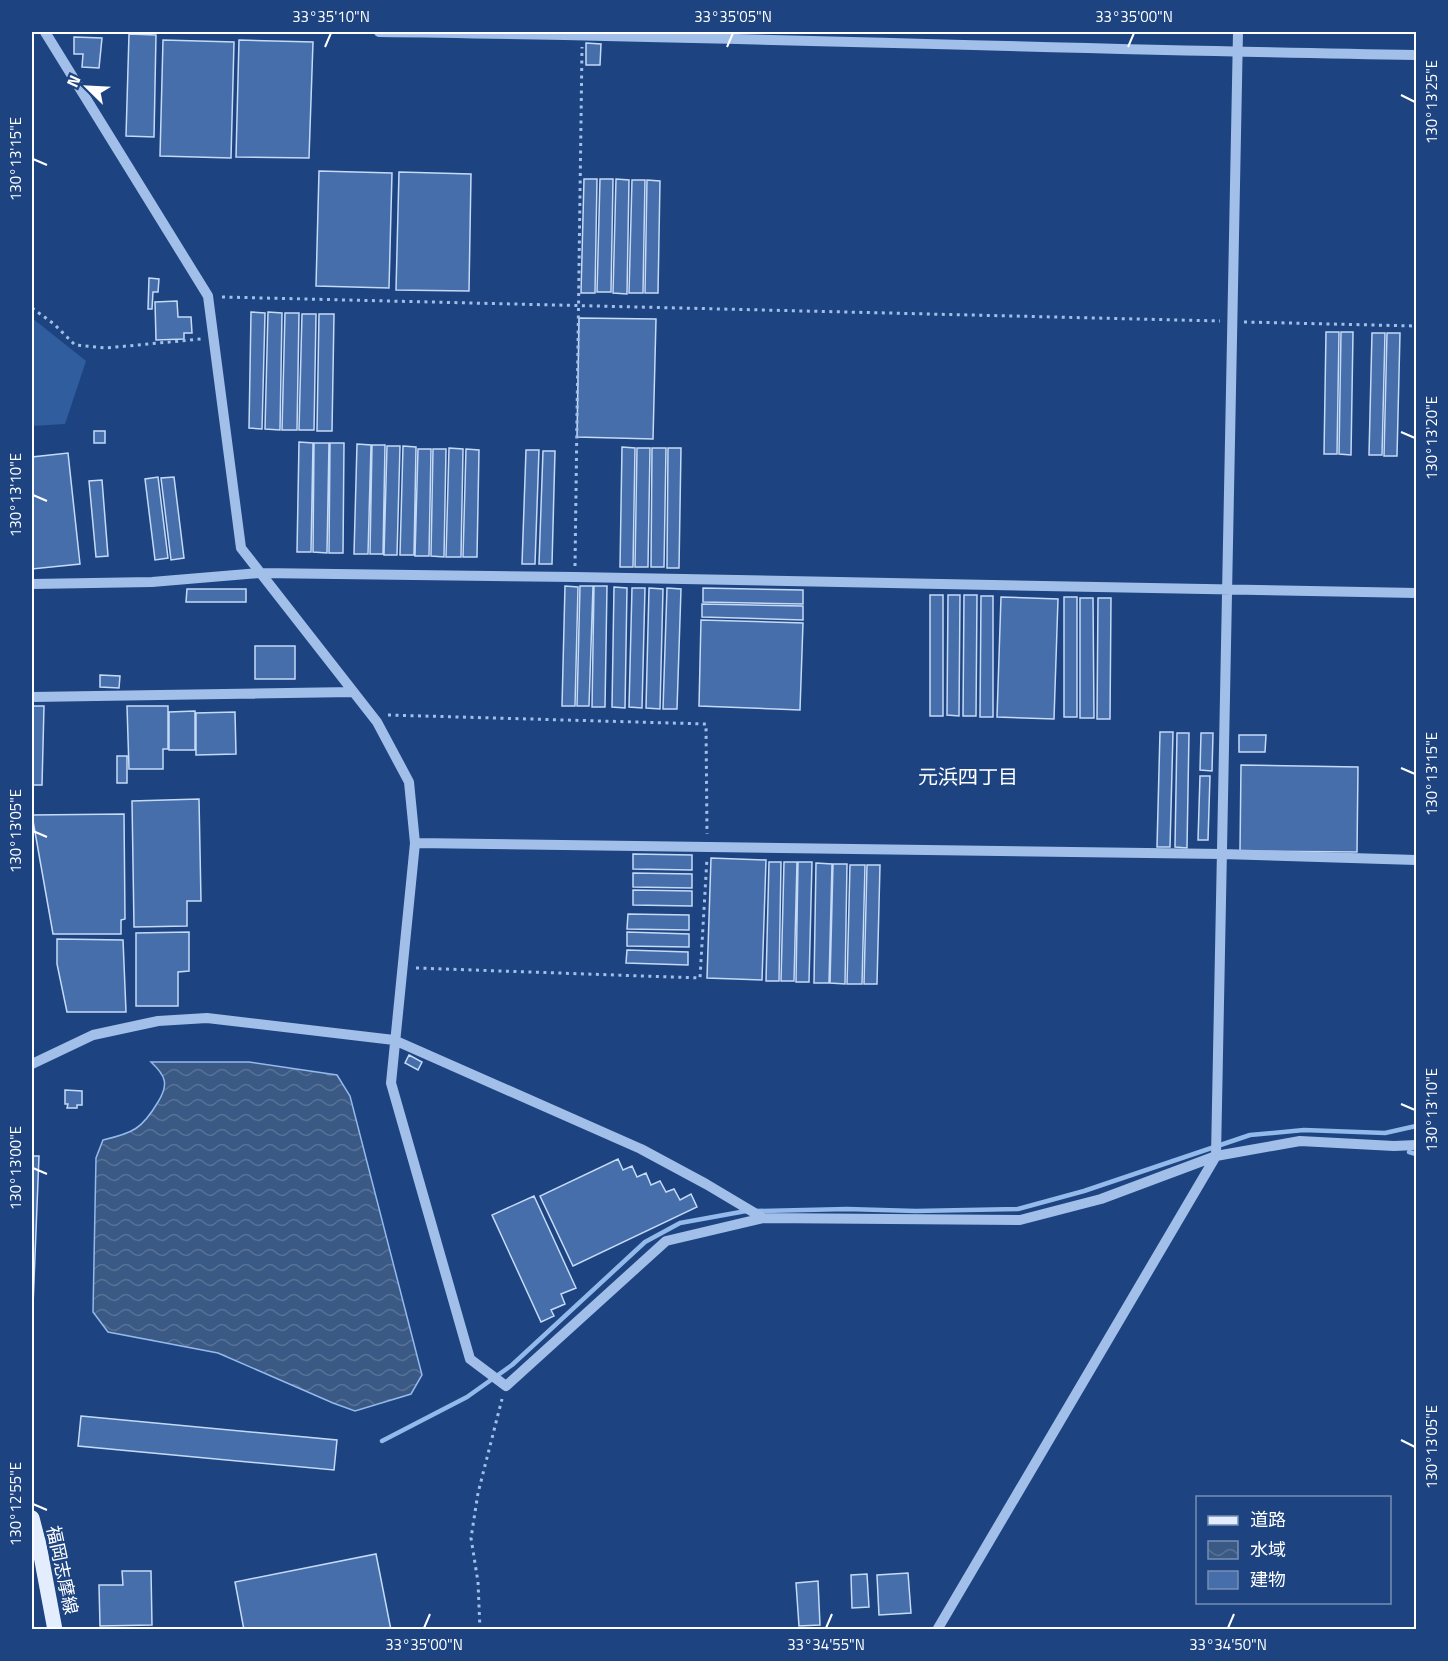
<svg xmlns="http://www.w3.org/2000/svg" width="1448" height="1661" font-family="'Titillium Web','Noto Sans JP',sans-serif">
<style>
.green{fill:#305d9e}
.water{fill:url(#water-waves);stroke:#94b9eb;stroke-width:1.5}
.lines{fill:none;stroke-linecap:round;stroke-linejoin:round}
.stream{stroke:#94b9eb;stroke-width:4.5}
.building{fill:#456eaa;stroke:#c5daf7;stroke-width:1.5}
.path{stroke:#a1bfe9;stroke-width:3;stroke-dasharray:3 4.5;stroke-linecap:butt}
.minor{stroke:#a1bfe9;stroke-width:10}
.major{stroke:#e4edfe;stroke-width:15}
.ticks{fill:none;stroke:#fff;stroke-width:2}
.labels{text-anchor:middle;stroke-width:5;stroke-linejoin:round;paint-order:stroke}
.street-label{font-size:18px;fill:#fff;stroke:#1d4480}
.neighbourhood-label{font-size:20px;fill:#fff;stroke:#1d4480}
.neatline{fill:none;stroke:#fff;stroke-width:2}
.ticks-label{font-size:15px;text-anchor:middle;fill:#fff}
</style>
<defs>
<pattern id="water-waves" width="16" height="10" patternUnits="userSpaceOnUse" patternTransform="scale(1.5)"><rect width="16" height="10" fill="#3b5985"/><path d="M0 5q4-4 8 0t8 0" fill="none" stroke="#587297"/></pattern>
</defs>
<rect width="100%" height="100%" fill="#1d4480"/>
<path class="green" d="M32,318L86,361L65,424L32,426Z"/>
<path class="water" d="M151,1062H249L337,1075L350,1096L422,1375L411,1394L355,1411L333,1403L218,1353L108,1332L93,1312L96,1158L103,1140C133,1133 142,1129 158,1102C169,1084 166,1076 151,1062Z"/>
<g class="lines">
<path class="stream" d="M1409,1152L1416,1154
M757,1211L847,1209L916,1211L1018,1209L1084,1191L1250,1135L1304,1130L1385,1133L1416,1126
M382,1441L467,1397L512,1365L645,1242L680,1223L746,1211"/>
</g>
<path class="building" d="M129,34L156,35L154,137L126,136Z
M74,37L102,38L99,68L82,67L83,54H74Z
M163,40L234,42L231,158L160,156Z
M239,40L313,42L309,158L236,157Z
M586,43L601,44L600,65H586Z
M319,171L392,173L389,288L316,286Z
M399,172L471,174L469,291L396,290Z
M584,179H597L595,293H581Z
M600,179H613L611,292H597Z
M616,179L629,180L627,294L613,293Z
M632,180H645L643,293H629Z
M647,180L660,181L658,293H645Z
M149,278L159,279L158,292H153L152,309H148Z
M177,301L178,317H191L192,333H184V339L156,340L155,302Z
M251,312L265,313L262,429L249,428Z
M268,312L282,313L280,430L265,429Z
M285,313H299L297,430H282Z
M302,314H316L314,430H299Z
M319,314H334L332,431H317Z
M579,318L656,319L653,439L577,437Z
M1326,332H1339L1337,454H1324Z
M1341,332H1353L1351,455L1339,454Z
M1372,333H1385L1382,455H1369Z
M1387,333H1400L1397,456H1384Z
M94,431H105V443H94Z
M299,442L313,443L311,552H297Z
M314,443H329L327,553L313,552Z
M330,443H344L343,553H329Z
M357,444L371,445L368,554H354Z
M372,445H385L383,554H370Z
M387,446H400L397,555H384Z
M403,446L416,447L414,555H400Z
M622,447L635,448L633,567H620Z
M449,448L463,449L461,557H446Z
M637,448H650L648,567H635Z
M652,448H666L664,567H651Z
M668,448H681L679,568H667Z
M418,449H431L429,556H415Z
M433,449H446L444,557L431,556Z
M466,449L479,450L477,557H463Z
M526,450H539L535,564H522Z
M543,451H555L552,564H539Z
M68,453L80,564L32,569V457Z
M158,477L168,558L155,560L145,479Z
M174,477L184,558L171,560L161,478Z
M102,480L108,556L96,557L89,481Z
M565,586L578,587L575,706H562Z
M580,586H593L589,706H577Z
M594,586H607L605,707H592Z
M614,587L627,588L625,708L612,707Z
M632,588H645L642,708L629,707Z
M649,588L663,589L660,709L646,708Z
M667,588L681,589L677,709H663Z
M703,588L803,590V604L703,602Z
M187,589H246V602H186Z
M930,595H943V716H930Z
M948,595H960L959,716L947,715Z
M964,595H977L976,716H963Z
M981,596H993V717H980Z
M1001,597L1058,599L1054,719L997,717Z
M1064,597H1077V717H1064Z
M1080,598H1093L1094,718H1080Z
M1098,598H1111L1110,719H1097Z
M702,604L803,606V620L702,617Z
M701,620L803,623L800,710L699,706Z
M255,646H295V679H255Z
M100,675L120,676L119,688L100,687Z
M32,706H44L42,785H32Z
M127,706H168V749H163V769H129Z
M195,711V750H169V712Z
M235,712L236,754L196,755V713Z
M1160,732H1173L1170,847H1157Z
M1177,733H1189L1187,848L1175,847Z
M1201,733H1213L1212,771L1200,770Z
M1239,735H1266L1265,752H1239Z
M117,756H127V783H117Z
M1241,765L1358,767L1357,852L1240,851Z
M1200,776H1210L1208,840H1198Z
M199,799L201,901H187V926L134,927L132,801Z
M124,814L125,919L121,920V934H53L32,815Z
M633,854L692,855V870L633,869Z
M711,858L766,860L762,980L707,978Z
M769,862H781L779,981H766Z
M784,862H797L794,981H781Z
M798,862H812L809,982H796Z
M816,863L832,864L829,983H814Z
M833,864H847L845,984L830,983Z
M850,865H865L862,984H847Z
M867,865H880L877,984H864Z
M633,873L692,874V888L633,887Z
M633,890L692,891V906L633,905Z
M628,914L689,915V930L627,929Z
M189,932V971L178,972V1006H136V933Z
M627,932L689,934V947L627,946Z
M57,939L123,940L126,1012H67L57,964Z
M627,950L688,952V965L626,963Z
M409,1055L422,1062L418,1070L405,1063Z
M65,1090L82,1091V1105H77V1108H67L68,1104H65Z
M32,1156H39L32,1331Z
M618,1159L623,1170L632,1166L637,1177L646,1173L651,1185L660,1181L666,1192L674,1189L680,1200L691,1194L697,1207L573,1266L540,1196Z
M534,1196L576,1288L561,1294L565,1304L551,1310L554,1316L541,1322L492,1215Z
M81,1416L337,1440L334,1470L78,1446Z
M376,1554L391,1630H244L235,1582Z
M122,1571H151L152,1625L100,1626L99,1585H123Z
M908,1573L911,1613L879,1615L877,1575Z
M867,1574L869,1607L852,1608L851,1575Z
M818,1581L820,1625L799,1626L796,1583Z"/>
<g class="lines">
<path class="path" d="M222,297L1220,321
M32,308L54,324L75,345L106,348L201,339
M1244,322L1416,326
M575,566L582,47
M388,715L706,724L707,834
M416,968L700,978L707,858
M480,1630L478,1582L471,1538L478,1493L502,1399"/>
<path class="minor" d="M45,32L208,296L241,548L377,722L409,782L415,843L391,1083L470,1359L506,1386L666,1241L763,1218L1020,1220L1101,1199L1216,1156L1300,1141L1394,1146L1416,1145
M379,32C725,36 1071,50 1416,55
M32,584L152,582L259,573L575,577L1416,593
M32,697L353,692
M415,843L1222,854L1416,860
M32,1064L93,1035L158,1021L207,1018L394,1040L641,1149L706,1184L763,1218
M937,1630L1216,1156L1238,32"/>
<path class="major" d="M32,1518L39,1545L55,1630"/>
</g>
<path class="ticks" d="M325,47L331,33M727,47L733,33M1128,47L1134,33M1401,95L1415,102M33,159L47,165M1401,432L1415,438M33,495L47,501M1401,768L1415,774M33,831L47,837M1401,1104L1415,1110M33,1168L47,1174M1401,1440L1415,1447M33,1504L47,1510M424,1628L430,1614M826,1628L832,1614M1228,1628L1234,1614"/>
<g class="labels">
<g class="street-label">
<text transform="translate(62 1570) rotate(78)" y="6">福岡志摩線</text>
</g>
<g class="neighbourhood-label">
<text x="968" y="784">元浜四丁目</text>
</g>
</g>
<rect width="1448" height="1661" fill="none" stroke="#1d4480" stroke-width="66"/>
<rect x="1196" y="1496" width="195" height="108" fill="#1d4480" stroke="#778fb3" stroke-width="1.5"/>
<rect x="1208" y="1516" width="30" height="9" fill="#e4edfe" stroke="#778fb3" stroke-width="1.5"/>
<text x="1250" y="1526" font-size="18" fill="#ffffff">道路</text>
<rect x="1208" y="1541" width="30" height="18" fill="url(#water-waves)" stroke="#778fb3" stroke-width="1.5"/>
<text x="1250" y="1556" font-size="18" fill="#ffffff">水域</text>
<rect x="1208" y="1571" width="30" height="18" fill="#456eaa" stroke="#778fb3" stroke-width="1.5"/>
<text x="1250" y="1586" font-size="18" fill="#ffffff">建物</text>
<g transform="translate(87 87) rotate(294)" stroke="#1d4480" stroke-width="4.5" paint-order="stroke">
<path d="M0-4.5L10 22L0 15L-10 22Z" fill="#ffffff"/>
<text y="-9" font-size="16" font-weight="bold" text-anchor="middle" fill="#ffffff">N</text>
</g>
<rect x="33" y="33" width="1382" height="1595" class="neatline"/>
<g class="ticks-label">
<text x="331" y="22">33°35'10"N</text>
<text x="733" y="22">33°35'05"N</text>
<text x="1134" y="22">33°35'00"N</text>
<text transform="translate(1432 102) rotate(-90)" y="5">130°13'25"E</text>
<text transform="translate(16 159) rotate(-90)" y="5">130°13'15"E</text>
<text transform="translate(1432 438) rotate(-90)" y="5">130°13'20"E</text>
<text transform="translate(16 495) rotate(-90)" y="5">130°13'10"E</text>
<text transform="translate(1432 774) rotate(-90)" y="5">130°13'15"E</text>
<text transform="translate(16 831) rotate(-90)" y="5">130°13'05"E</text>
<text transform="translate(1432 1110) rotate(-90)" y="5">130°13'10"E</text>
<text transform="translate(16 1168) rotate(-90)" y="5">130°13'00"E</text>
<text transform="translate(1432 1447) rotate(-90)" y="5">130°13'05"E</text>
<text transform="translate(16 1504) rotate(-90)" y="5">130°12'55"E</text>
<text x="424" y="1650">33°35'00"N</text>
<text x="826" y="1650">33°34'55"N</text>
<text x="1228" y="1650">33°34'50"N</text>
</g>
</svg>
